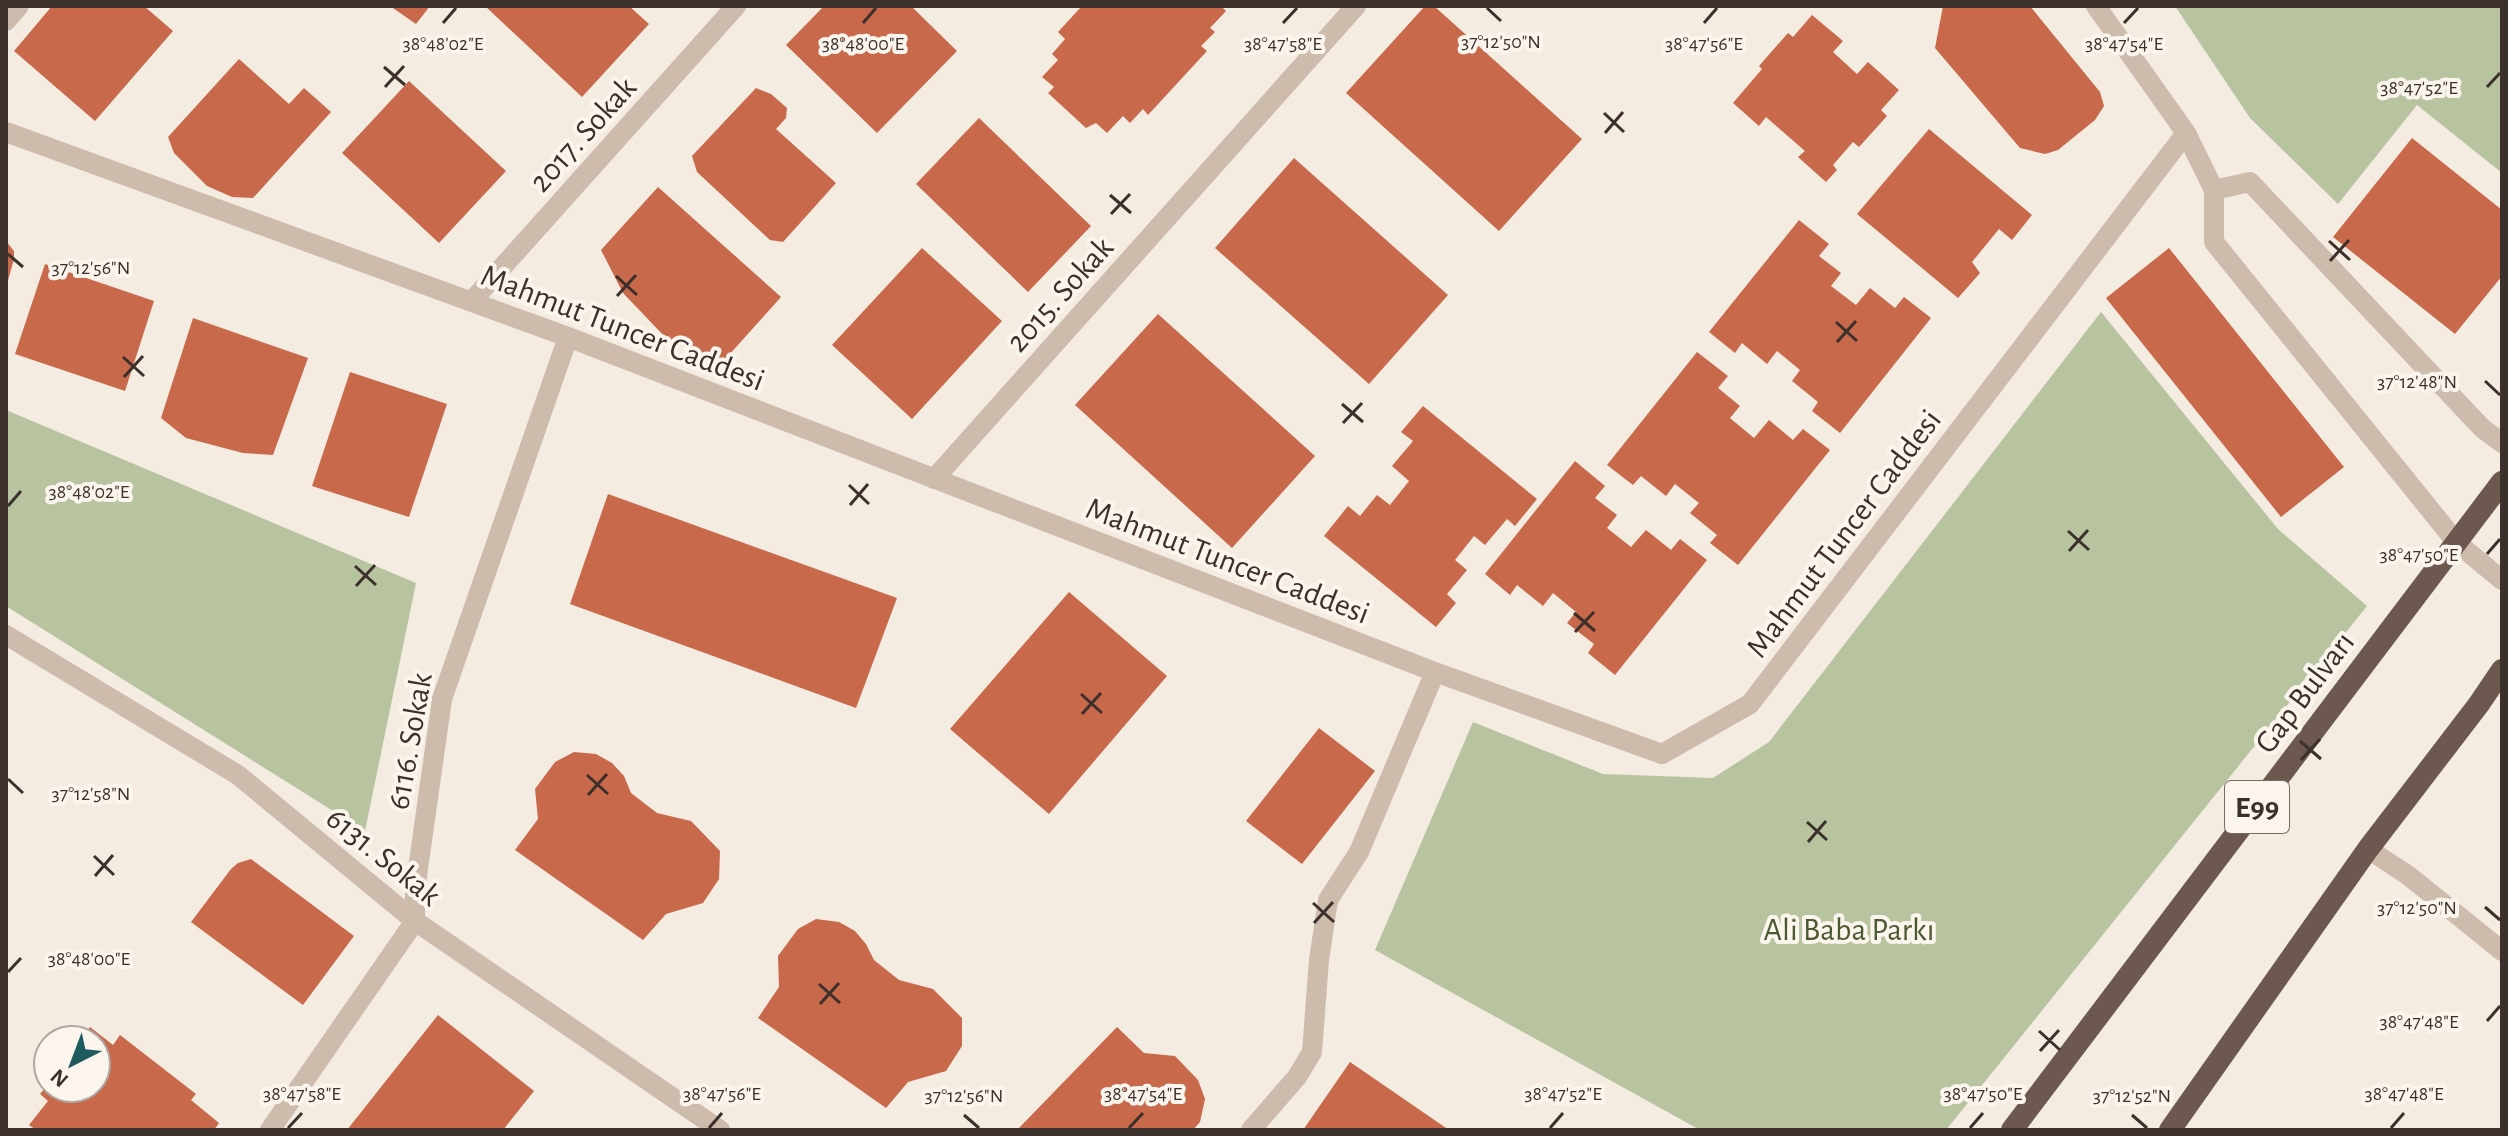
<svg xmlns="http://www.w3.org/2000/svg" width="2508" height="1136" font-family="'Alegreya Sans',sans-serif">
<style>
.green{fill:#b8c4a0}
.building{fill:#c8694b}
.lines{fill:none;stroke-linecap:round;stroke-linejoin:round}
.minor{stroke:#cdbbac;stroke-width:20}
.trunk{stroke:#6c584f;stroke-width:22}
.ticks{fill:none;stroke:#3b302b;stroke-width:3}
.labels{text-anchor:middle;stroke-width:8;stroke-linejoin:round;paint-order:stroke}
.shield{fill:#fbf5ee;stroke:#756b66;stroke-width:2}
.shield-label{font-size:30px;font-weight:bold;fill:#3b302b}
.street-label{font-size:32px;fill:#3b302b;stroke:#fbf5ee}
.park-label{font-size:32px;fill:#4a5a2e;stroke:#fbf5ee}
.ticks-label{font-size:20px;text-anchor:middle;fill:#3b302b;stroke:#fbf5ee;stroke-width:8;stroke-linejoin:round;paint-order:stroke}
</style>
<rect width="100%" height="100%" fill="#f4ebe1"/>
<path class="green" d="M2175,6H2502V173L2417,105L2338,204L2250,118Z
M2101,312L2278,529L2367,606L1946,1130H1700L1375,950L1473,722L1603,774L1713,778L1769,742Z
M6,410L416,583L365,831L6,606Z"/>
<path class="building" d="M52,6H144L173,31L95,121L14,51Z
M390,6H430L416,24Z
M485,6H629L649,24L582,97Z
M824,6H911L957,51L877,133L786,45Z
M1082,6H1221L1226,11L1210,28L1215,32L1201,46L1207,51L1148,115L1143,109L1130,123L1123,116L1107,133L1096,123L1086,128L1048,93L1054,87L1042,77L1058,60L1052,54L1065,39L1058,32Z
M1425,6H1434L1582,139L1499,231L1346,93Z
M2030,6L2100,92L2104,106L2095,120L2058,150L2045,154L2020,148L1935,48L1943,6Z
M1812,15L1843,41L1833,52L1857,74L1868,62L1899,90L1881,110L1887,116L1859,147L1853,142L1833,165L1837,170L1826,182L1798,157L1805,151L1766,117L1759,126L1733,103L1762,69L1759,66L1788,33L1793,37Z
M239,59L289,104L304,88L331,112L253,198L232,197L207,186L174,153L168,137Z
M409,81L506,171L439,243L342,153Z
M756,88L771,94L787,108L786,118L776,129L836,183L783,242L770,240L697,172L692,156Z
M979,118L1091,226L1028,292L916,184Z
M1929,129L2032,215L2012,240L1999,229L1972,262L1980,273L1958,298L1857,214Z
M2412,138L2502,210V276L2455,334L2333,237Z
M1294,158L1448,295L1369,384L1215,248Z
M658,187L781,297L720,365L666,338L623,293L601,250Z
M1799,220L1829,244L1819,256L1841,273L1831,286L1856,305L1870,288L1895,308L1904,297L1931,318L1840,433L1812,411L1818,402L1792,381L1800,370L1777,351L1767,364L1742,343L1735,353L1709,332Z
M6,241L14,251V259L7,284Z
M922,248L1002,321L912,419L832,345Z
M2169,248L2344,467L2281,517L2106,298Z
M45,264L154,301L125,391L15,354Z
M1158,314L1315,456L1232,548L1075,405Z
M193,318L308,358L273,455L243,453L186,438L161,418Z
M1697,352L1728,376L1718,388L1740,406L1730,418L1754,438L1769,420L1793,440L1803,429L1830,450L1738,565L1710,543L1717,535L1690,513L1699,503L1675,484L1666,496L1641,476L1633,485L1607,465Z
M350,372L447,404L409,517L312,486Z
M1423,406L1537,499L1515,526L1507,519L1485,545L1474,536L1455,560L1467,570L1447,594L1456,603L1436,627L1324,536L1348,506L1360,516L1377,495L1390,505L1409,481L1392,466L1413,441L1401,432Z
M1575,461L1605,486L1595,498L1617,515L1607,528L1631,547L1646,530L1671,550L1680,539L1707,560L1615,675L1588,653L1594,644L1567,623L1576,612L1553,593L1543,606L1517,585L1510,595L1485,574Z
M608,494L897,598L856,708L570,604Z
M1069,592L1167,676L1049,814L950,729Z
M1319,728L1375,771L1302,864L1246,821Z
M574,752L596,754L612,763L624,776L631,793L657,813L691,821L720,851L719,879L703,903L666,914L643,940L515,850L538,819L535,789L555,762Z
M251,859L354,936L303,1005L191,922L231,869L238,863Z
M816,919L839,922L855,931L866,944L874,960L899,980L933,989L962,1018V1046L946,1071L908,1082L886,1108L758,1018L779,987L778,956L798,929Z
M438,1015L534,1091L503,1130H347Z
M90,1027L113,1045L120,1035L196,1094L191,1100L219,1123L214,1130H36L29,1125L48,1101L40,1094L46,1087L40,1082L48,1071V1088H96V1040H80Z
M1117,1027L1144,1053L1175,1056L1198,1080L1205,1099L1200,1122L1193,1130H1017Z
M1350,1062L1449,1130H1303Z"/>
<g class="lines">
<path class="minor" d="M2096,6L2186,133L2214,190L2250,182L2482,428L2502,443
M6,21L19,6
M6,132L568,337L1435,672L1662,754L1750,704L2186,133
M2214,190V242L2457,543L2502,580
M472,301L736,6
M934,479L1356,6
M6,635L238,775L415,921L720,1130
M2368,849L2409,876L2502,951
M270,1130L415,921V890L442,699L568,337
M1251,1130L1297,1077L1312,1052L1319,960L1328,900L1359,852L1435,672"/>
<path class="trunk" d="M2012,1130L2502,482
M2170,1130L2368,849L2479,704L2502,670"/>
</g>
<path class="ticks" d="M1487,8L1501,21M443,23L456,8M863,23L876,8M1283,23L1297,8M1704,23L1717,8M2124,23L2138,8M384,67L405,85M385,87L404,66M2487,87L2500,73M1604,113L1624,132M1605,133L1623,112M1110,195L1131,213M1111,214L1130,194M2329,241L2350,260M8,254L23,267M2330,261L2349,240M616,276L637,295M617,296L636,275M1836,322L1857,341M1837,342L1856,321M123,357L144,376M124,377L143,356M2485,381L2500,395M1342,404L1363,422M1343,423L1362,403M849,485L869,504M850,505L868,484M8,506L21,491M2068,531L2089,550M2069,551L2088,530M2487,554L2500,539M355,566L376,585M356,586L375,565M1574,613L1595,631M1575,632L1594,612M1081,694L1102,713M1082,714L1101,693M2300,741L2321,759M2301,760L2320,739M587,775L608,794M8,779L23,793M588,795L607,774M1807,822L1827,840M1808,842L1826,821M94,856L114,875M95,876L113,855M1313,903L1334,922M2485,907L2500,920M1314,923L1333,902M8,972L21,958M819,984L840,1003M820,1004L839,983M2487,1021L2500,1006M2039,1031L2060,1050M2040,1051L2059,1030M964,1115L979,1128M2132,1115L2147,1128M288,1128L302,1113M709,1128L722,1113M1129,1128L1143,1113M1550,1128L1563,1113M1970,1128L1983,1113M2391,1128L2404,1113"/>
<g class="labels">
<rect class="shield" x="2225" y="781" width="64" height="52" rx="6"/>
<g class="shield-label">
<text x="2257" y="817">E99</text>
</g>
<g class="street-label">
<text transform="translate(582 134) rotate(-48)" y="11">2017. Sokak</text>
<text transform="translate(1059 294) rotate(-48)" y="11">2015. Sokak</text>
<text transform="translate(623 327) rotate(21)" y="11">Mahmut Tuncer Caddesi</text>
<text transform="translate(1843 533) rotate(-53)" y="11">Mahmut Tuncer Caddesi</text>
<text transform="translate(1228 560) rotate(21)" y="11">Mahmut Tuncer Caddesi</text>
<text transform="translate(2304 692) rotate(-53)" y="11">Gap Bulvarı</text>
<text transform="translate(409 741) rotate(-80)" y="11">6116. Sokak</text>
<text transform="translate(384 856) rotate(39)" y="11">6131. Sokak</text>
</g>
<g class="park-label">
<text x="1849" y="940">Ali Baba Parkı</text>
</g>
</g>
<g class="ticks-label">
<text x="1501" y="48">37°12'50"N</text>
<text x="443" y="50">38°48'02"E</text>
<text x="863" y="50">38°48'00"E</text>
<text x="1283" y="50">38°47'58"E</text>
<text x="2124" y="50">38°47'54"E</text>
<text x="1704" y="50">38°47'56"E</text>
<text x="2419" y="94">38°47'52"E</text>
<text x="91" y="274">37°12'56"N</text>
<text x="2417" y="388">37°12'48"N</text>
<text x="89" y="498">38°48'02"E</text>
<text x="2419" y="561">38°47'50"E</text>
<text x="91" y="800">37°12'58"N</text>
<text x="2417" y="914">37°12'50"N</text>
<text x="89" y="965">38°48'00"E</text>
<text x="2419" y="1028">38°47'48"E</text>
<text x="302" y="1100">38°47'58"E</text>
<text x="722" y="1100">38°47'56"E</text>
<text x="1143" y="1100">38°47'54"E</text>
<text x="1563" y="1100">38°47'52"E</text>
<text x="1983" y="1100">38°47'50"E</text>
<text x="2404" y="1100">38°47'48"E</text>
<text x="964" y="1102">37°12'56"N</text>
<text x="2132" y="1102">37°12'52"N</text>
</g>
<rect width="2508" height="1136" fill="none" stroke="#3b302b" stroke-width="16"/>
<g transform="translate(72 1064) rotate(222)"><circle r="38" fill="#fbf5ee" stroke="#aea6a0" stroke-width="2"/>
<path d="M0-6L14 30L0 20L-14 30Z" fill="#1f5a5e"/>
<text y="-12" font-size="22" font-weight="bold" text-anchor="middle" fill="#3b302b">N</text>
</g>
</svg>
